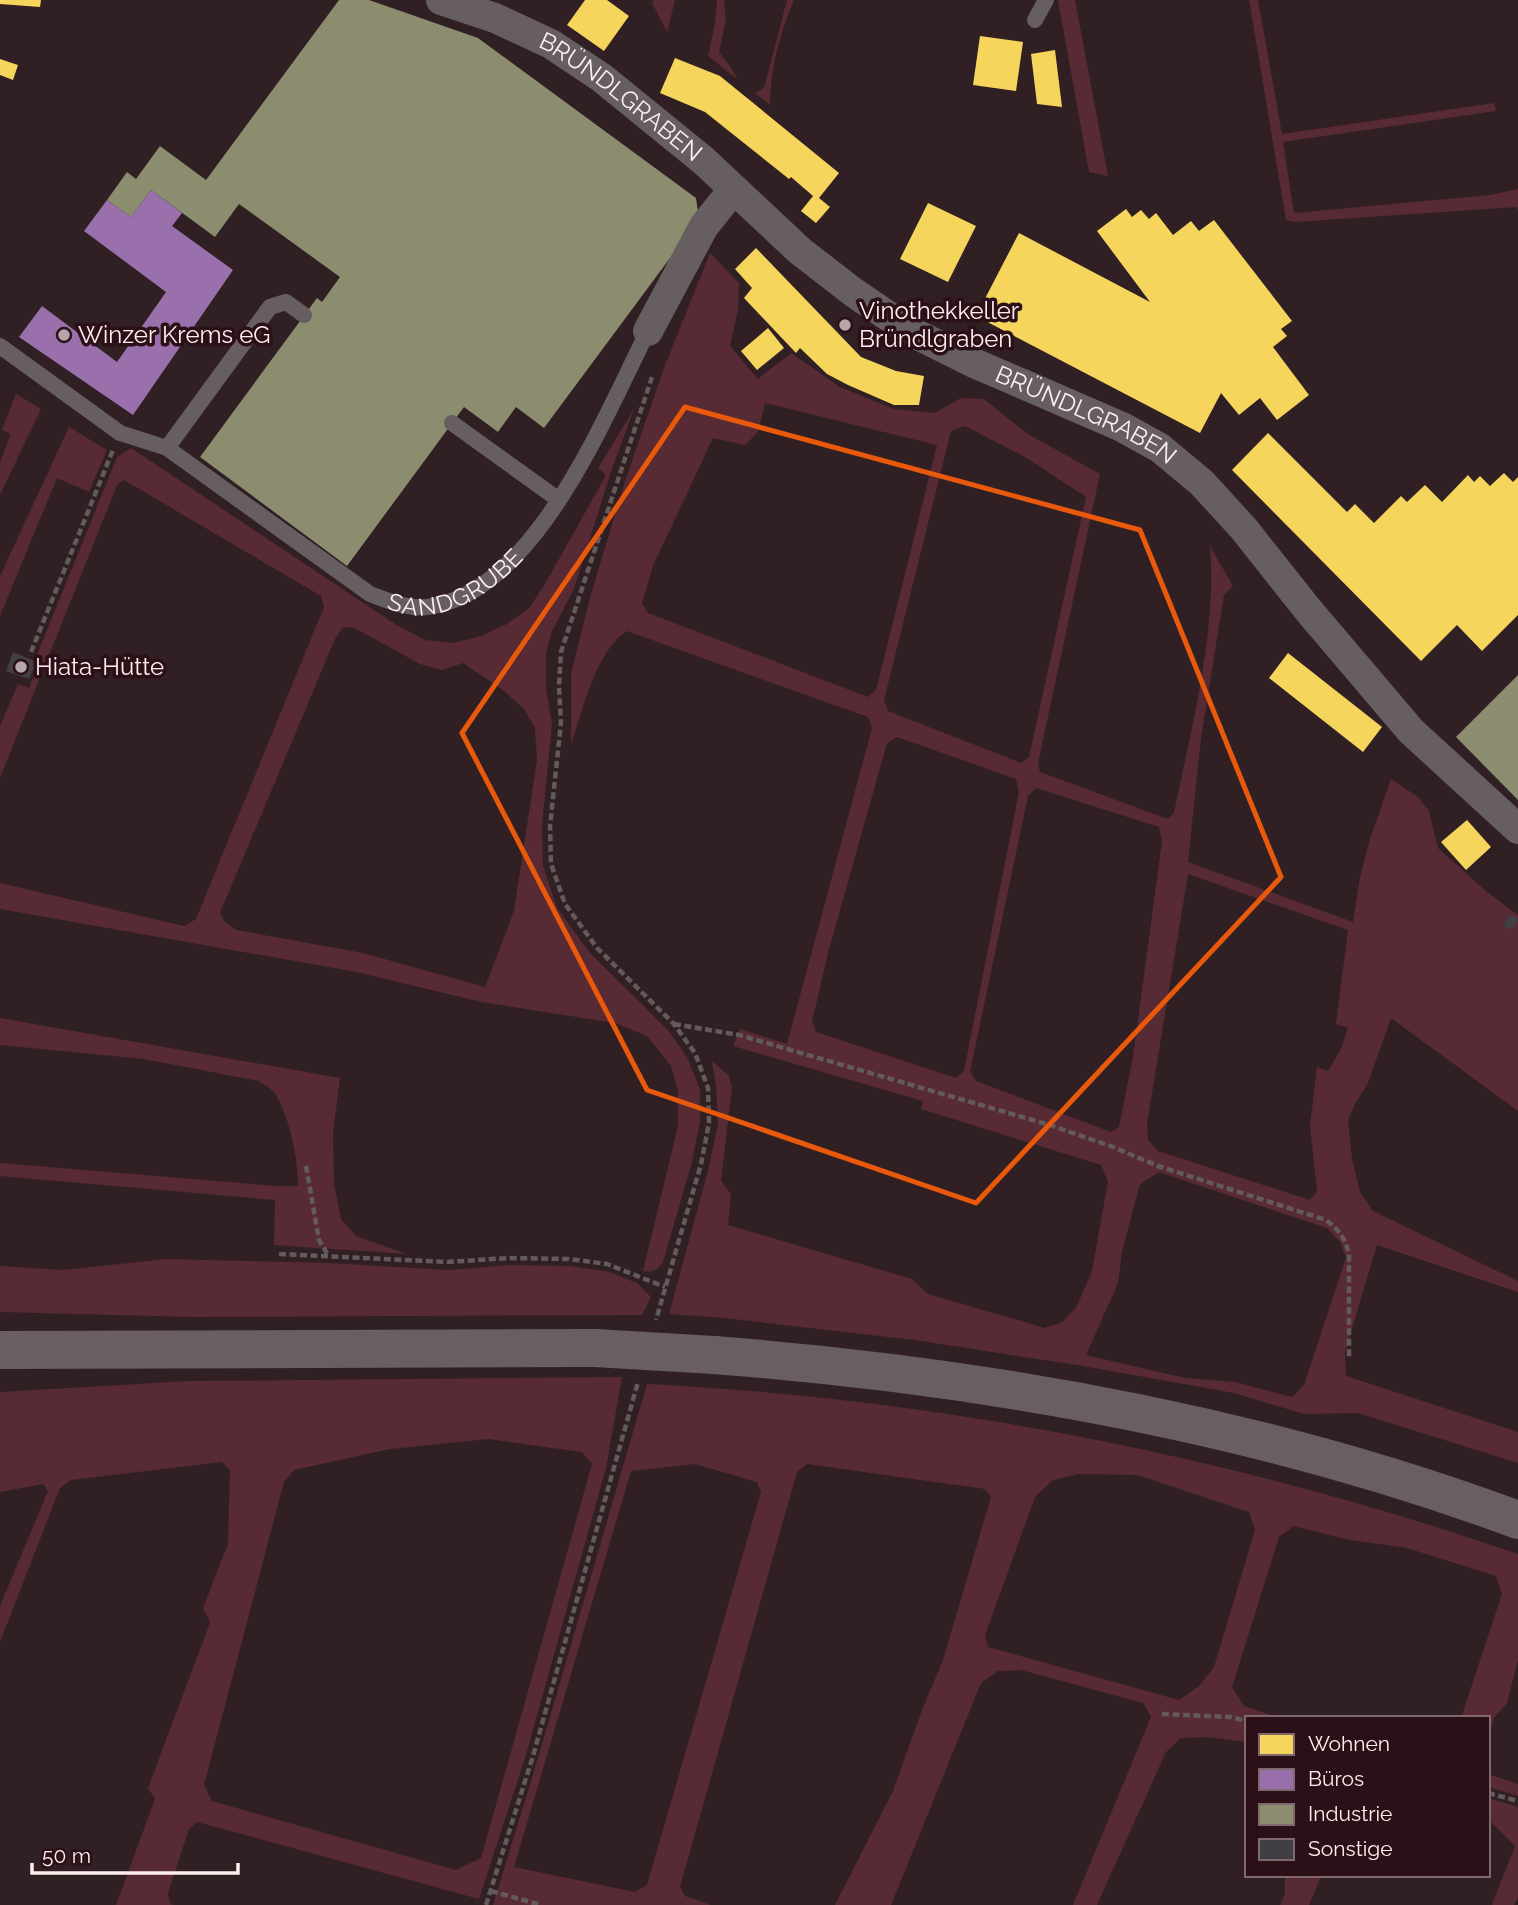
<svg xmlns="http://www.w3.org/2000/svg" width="1518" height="1905" font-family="Raleway,sans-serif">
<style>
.green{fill:#582a34;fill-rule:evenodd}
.homes{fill:#f6d55c}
.offices{fill:#9970ab}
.industry{fill:#8c8c6e}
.building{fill:#413e44}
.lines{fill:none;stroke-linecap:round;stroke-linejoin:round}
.path{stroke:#635a5b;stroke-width:4.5;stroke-dasharray:7 3.5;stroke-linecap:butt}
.lane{stroke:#665e60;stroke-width:16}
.street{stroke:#665e60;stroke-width:30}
.primary{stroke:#695e60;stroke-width:38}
.primary-bridge{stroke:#695e60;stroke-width:38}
.marked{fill:none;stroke:#e8590c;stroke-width:5;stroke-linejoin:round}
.poi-dot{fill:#b6a6a9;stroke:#2c1017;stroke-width:2.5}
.labels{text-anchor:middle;stroke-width:7;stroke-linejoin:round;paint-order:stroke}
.street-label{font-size:24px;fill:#feeef0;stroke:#2c1017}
.poi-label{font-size:24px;fill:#feeef0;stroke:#2c1017;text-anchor:start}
</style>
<rect width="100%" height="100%" fill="#302024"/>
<path class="green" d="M654,0H675L667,32L652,3Z
M717,0H724L726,20L719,52L730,66L738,80L708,56L715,24Z
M787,0H794C780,33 770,69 770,105L755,93L764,88Z
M1058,0H1075L1108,176L1089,172Z
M1249,0H1258L1282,134L1494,103L1496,111L1283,142L1294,213L1490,195L1518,189V211L1517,207L1295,222L1286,220Z
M710,253L739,283L738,310L730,346L758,379L791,353L840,387L894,409L935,413L961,398L984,399L1026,433L1100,474L1038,763L1040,772L1168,819L1174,813C1191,730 1217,631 1210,546L1233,586L1224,595L1201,738L1188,862L1353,922L1360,877L1370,839L1391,779L1418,797L1429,811L1438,848L1487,892L1518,915V1111L1391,1018L1368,1083L1355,1104L1348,1120L1352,1159L1360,1192L1373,1211L1518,1281V1292L1377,1245L1345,1352L1346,1376L1518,1432V1463L1358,1413L1304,1414L1234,1393L1083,1366L915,1340L724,1318L669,1314L709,1167L718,1124L716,1087L712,1061L729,1076L732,1088L721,1180L731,1195L728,1225L912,1279L928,1294L1045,1328L1062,1322L1076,1308L1092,1271L1108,1181L1101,1165L921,1109L923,1101L733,1046L740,1029L787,1044L872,728L868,717L627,631C596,650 582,712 571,745V674L591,594L626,478L664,368ZM765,403L937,445L876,690L868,697L648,613L642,603L653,566L713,438L745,445L758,432ZM965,426L1025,457L1086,497L1029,757L1021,763L888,711L884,700L951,431ZM897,737L1016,779L1019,792L964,1071L956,1078L816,1032L812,1022L828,953L887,743ZM1036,788L1159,827L1162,841L1133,1057L1119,1127L1111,1132L976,1081L970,1072L1028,796ZM1188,874L1348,930L1336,1024L1348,1028L1341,1049L1328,1071L1317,1067L1310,1126L1317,1191L1310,1200L1158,1151L1148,1140L1147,1124ZM1159,1172L1327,1228L1340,1242L1346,1258L1304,1385L1292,1397L1234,1382L1185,1378L1086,1355L1118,1283L1122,1251L1140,1184Z
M16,394L41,409L0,495V462L11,434L2,430Z
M634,409L611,472L574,589L552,631L546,653V688L552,725L542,825L543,866L557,908L590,953L667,1029L687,1057L700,1089V1121L692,1162L663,1262C657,1270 653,1273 643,1271L678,1126V1091L671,1066L647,1036L615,1023L481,1002L357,972L0,909V883L184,926L196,919L324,607L321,596L124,480L117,485L0,778V726L18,684L29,688L41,657L37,655L117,457L131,448L395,624L425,640L453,643L481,636L507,624L529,608L544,586L606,475L598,468ZM353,627L420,664L442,670L463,663L504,691L524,709L535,728L537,760L514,911L485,987L363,953L236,930L224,921L220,913L335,639L342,628Z
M69,427L107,450L89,492L57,478L0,616V576Z
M0,1018L340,1078L333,1133L334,1184L341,1219L356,1236L407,1254L274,1245L275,1200L0,1176V1163L276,1186H298C298,1159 290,1119 276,1095C273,1089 265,1085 259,1081L144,1059L0,1045Z
M167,1259L329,1263L448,1270L511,1265L569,1266L606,1271L637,1283L651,1297L642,1315L192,1317L0,1312V1266L63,1270Z
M622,1377L606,1468L526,1755L479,1899L197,1822L189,1829L168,1893L170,1904L175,1905H116L155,1799L148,1788L210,1623L203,1608L228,1544L230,1470L222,1462L71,1480L60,1488L0,1642V1606L48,1491L43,1484L0,1492V1392L190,1381ZM489,1439L582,1452L592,1464L481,1858L456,1870L212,1801L204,1785L284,1482L294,1470L390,1449Z
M647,1384C945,1399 1236,1457 1518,1554V1660L1507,1703L1494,1718L1488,1739V1718H1461L1502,1594L1496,1576L1407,1548L1350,1540L1294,1526L1279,1537L1232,1687L1244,1706L1280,1718H1247V1742L1206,1737L1181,1738L1166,1752L1097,1905H1073L1151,1717L1143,1703L1021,1670L998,1671L981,1683L891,1905H835L893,1791L922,1710L943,1660L991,1497L985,1489L807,1464L797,1472L680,1887L685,1896L711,1905H493L538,1758ZM695,1464L757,1482L761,1492L647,1885L635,1892L514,1867L631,1471ZM1079,1474L1138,1475L1249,1512L1255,1530L1214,1667L1199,1686L1179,1700L988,1647L985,1635L1035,1497L1053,1480Z
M1488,1774L1518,1784V1796L1488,1787Z
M1488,1798L1518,1807V1898L1514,1905H1492L1515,1846L1488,1819Z
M1285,1875H1322L1309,1905H1280L1285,1894Z"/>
<path class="homes" d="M0,0H41L40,7L0,4Z
M585,0H607L629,16L604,51L567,25Z
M980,36L1023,42L1016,91L973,85Z
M1055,50L1062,107L1037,104L1031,54Z
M675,58L720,76L839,173L819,198L830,207L816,223L801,211L813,196L791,177L789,179L705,112L660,93Z
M0,59L18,65L13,80L0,75Z
M928,203L976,226L948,282L900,259Z
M1126,209L1132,217L1141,210L1149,219L1156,213L1173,235L1191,221L1199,231L1214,220L1292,321L1281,329L1287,336L1273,347L1309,395L1277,420L1260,398L1239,415L1221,393L1200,433L976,316L1019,233L1150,302L1097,231Z
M756,248L861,357L896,371L924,376L919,405H894L848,385L827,374L800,348L796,353L744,298L752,288L735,269Z
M768,328L784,348L757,370L741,351Z
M1268,433L1347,512L1355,504L1374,523L1401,496L1407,502L1425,485L1442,502L1468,475L1474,482L1480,476L1490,486L1504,473L1513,482L1518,477V615L1482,651L1457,625L1421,661L1232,470Z
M1288,653L1382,727L1363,752L1269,678Z
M1467,820L1491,847L1466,870L1441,842Z"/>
<path class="offices" d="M151,190L182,213L172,226L233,270L133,415L19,337L42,306L117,362L166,292L84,231L107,200L131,217Z"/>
<path class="industry" d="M339,0H369L478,38L696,198L699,219L544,428L516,407L498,432L464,407L347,566L200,457L317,298L322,302L340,277L239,204L215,237L151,190L131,217L107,200L127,172L136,179L160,146L206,180Z
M1518,675V800L1456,737Z"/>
<path class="building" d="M13,652L37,662L29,679L6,671Z
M1509,914L1518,919L1512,930L1503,926Z"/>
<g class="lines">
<path class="path" d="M652,377L561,652L559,687L561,723L550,826L551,864L565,904L597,948L673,1023L695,1053L708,1088L709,1123L701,1164L656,1320
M31,652L113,450
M674,1024L739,1035L1050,1125L1113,1147L1158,1166L1326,1220C1339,1230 1345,1238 1349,1254V1358
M306,1166L319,1240L328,1255
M279,1254L447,1262L509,1258L569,1259L607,1264L665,1287
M1162,1714L1230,1717L1247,1721
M1488,1793L1518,1801
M491,1891L541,1905
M486,1905L533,1756L638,1382"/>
<g class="lane">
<path d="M1035,20L1046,0"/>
<path id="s1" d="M0,346L120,433L167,448L370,594C389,601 407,609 427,607C535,594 605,415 648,331"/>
<path d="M452,423L559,500"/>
<path d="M167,448L270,307L286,302L304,315"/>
</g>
<g class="street">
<path id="s2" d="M441,0L495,18L551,44L602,78L704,161L800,251L853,292L910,331L974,363L1122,427L1160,448L1202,483L1244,529L1309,611L1411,731L1518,829"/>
<path d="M648,331L704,226L733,190"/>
</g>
<path class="primary" d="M0,1350L595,1348
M714,1355C985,1376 1263,1425 1518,1520"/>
<path class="primary-bridge" d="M595,1348L714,1355"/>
</g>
<path class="marked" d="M685,407L1140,530L1281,877L976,1203L647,1090L462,733Z"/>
<g class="poi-dot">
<circle cx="845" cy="325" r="7"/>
<circle cx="64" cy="335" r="7"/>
<circle cx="21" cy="667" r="7"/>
</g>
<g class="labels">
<g class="street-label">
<text dy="8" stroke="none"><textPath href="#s2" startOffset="206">BRÜNDLGRABEN</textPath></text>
<text dy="8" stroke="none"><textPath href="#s2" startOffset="774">BRÜNDLGRABEN</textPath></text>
<text dy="8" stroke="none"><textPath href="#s1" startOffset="541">SANDGRUBE</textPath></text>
</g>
<g class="poi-label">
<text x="859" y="319">Vinothekkeller<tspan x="859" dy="28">Bründlgraben</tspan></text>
<text x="78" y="343">Winzer Krems eG</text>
<text x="35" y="675">Hiata-Hütte</text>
</g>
</g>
<rect x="1245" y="1716" width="245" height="161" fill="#2c1017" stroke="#80696e" stroke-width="2"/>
<rect x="1259" y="1734" width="35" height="21" fill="#f6d55c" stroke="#80696e" stroke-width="2"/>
<text x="1308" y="1751" font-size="21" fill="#feeef0">Wohnen</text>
<rect x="1259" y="1769" width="35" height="21" fill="#9970ab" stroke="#80696e" stroke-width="2"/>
<text x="1308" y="1786" font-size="21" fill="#feeef0">Büros</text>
<rect x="1259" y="1804" width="35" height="21" fill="#8c8c6e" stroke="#80696e" stroke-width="2"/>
<text x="1308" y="1821" font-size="21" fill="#feeef0">Industrie</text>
<rect x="1259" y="1839" width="35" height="21" fill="#413e44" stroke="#80696e" stroke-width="2"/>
<text x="1308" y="1856" font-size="21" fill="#feeef0">Sonstige</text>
<path d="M32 1863v10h206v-10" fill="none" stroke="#feeef0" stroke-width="3.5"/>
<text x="42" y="1863" font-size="21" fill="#feeef0" stroke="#2c1017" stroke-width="5" paint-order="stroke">50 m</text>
</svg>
